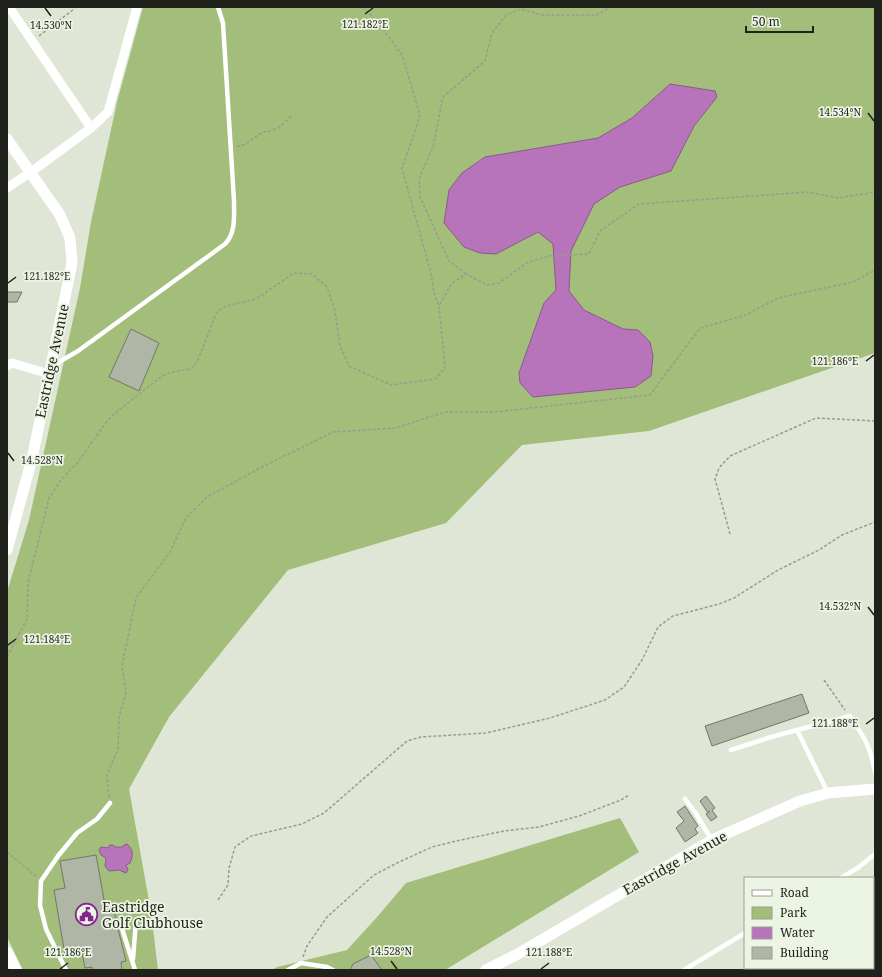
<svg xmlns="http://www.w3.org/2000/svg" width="882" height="977" font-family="'Noto Serif',serif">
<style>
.green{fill:#a3bd7a}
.water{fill:#b774ba;stroke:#895b8a}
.building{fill:#afb6a6;stroke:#727869}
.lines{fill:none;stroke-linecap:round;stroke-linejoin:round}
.path{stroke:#979c8f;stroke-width:1.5;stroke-dasharray:3 2;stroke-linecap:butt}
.service{stroke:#fff;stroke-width:4.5}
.minor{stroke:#fff;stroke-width:9}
.tertiary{stroke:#fff;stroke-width:11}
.ticks{fill:none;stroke:#1f211b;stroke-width:1.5}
.labels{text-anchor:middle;stroke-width:3.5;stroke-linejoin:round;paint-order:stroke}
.street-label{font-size:14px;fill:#1f211b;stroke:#ecf4e3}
.poi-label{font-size:14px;fill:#1f211b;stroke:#ecf4e3;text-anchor:start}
.ticks-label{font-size:10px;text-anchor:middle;fill:#1f211b;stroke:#ecf4e3;stroke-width:3.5;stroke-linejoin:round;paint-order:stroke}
</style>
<rect width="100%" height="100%" fill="#dfe6d5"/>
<path class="green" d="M143,7H875V353L649,431L522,445L446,523L288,570L169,717L129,789L151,912L158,970H23L7,937V592L29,520L80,288L91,222L117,102Z
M620,818L639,852L445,970H272L277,967L347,950L378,916L406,883Z"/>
<path class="water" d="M670,84L715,91L717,97L694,126L671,171L620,187L594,204L571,251L569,291L584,310L623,329L638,330L650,342L653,356L651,376L635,387L533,397L520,383L519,373L544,303L556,290L553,244L538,232L496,254L480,253L464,247L444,223L449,190L462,173L485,157L598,138L632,118Z
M127,844C134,850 133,856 130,863L126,865L128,870L126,873L119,870L109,871L105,866L106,858L101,855L99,850L101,847L108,848L110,845H113L115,847H122L124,845Z"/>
<path class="building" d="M7,292H22L17,302H7Z
M131,329L159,343L139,391L109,377Z
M802,694L809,713L712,746L705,726Z
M706,796L715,808L712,810L717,817L711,821L706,814L710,811L708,813L700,801Z
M685,806L698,826L695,829L698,833L685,842L676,828L684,821L677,812Z
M96,855L106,911L113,907L119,933L126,961L121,962L122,970H92V967L85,968L82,952L65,955L54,890L65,888L60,861Z
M371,955L382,970H350L353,964Z"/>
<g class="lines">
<path class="path" d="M362,7L378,22L402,55L420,115L402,169L431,273L434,293L439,306
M39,36L74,9L75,7
M237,146C246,146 253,138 260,134C264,131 268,132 273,130C279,128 287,121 291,116
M466,274L449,261L420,197L419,179L433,147L443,97L485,61L492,33L506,15L521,9L542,15H597L611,7
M730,534L715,479L719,468L730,456L816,418L875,421
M7,657L27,619L28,583L49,498L61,480L78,462L107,421L114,414L162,376L172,372L191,369L198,360L217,312L226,306L256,299L294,273L312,274L327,287L335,311L340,346L349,366L391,385L435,379L445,368L439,306L452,283L466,274L487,285L499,283L528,262L549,256L589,254L600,231L639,204L809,192L838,198L875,192
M824,680L845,710
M109,797L107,775L118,749L119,717L126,693L122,666L136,598L170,552L186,518L207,497L258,469L333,432L396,428L445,412H494L650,395L700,328L746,315L778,298L853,282L875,270
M7,852L37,877
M218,900L228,885L229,868L235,847L251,836L302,824L324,813L407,741L421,737L486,733L550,718L605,700L624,687L642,660L658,627L673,616L719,604L734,598L778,570L819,550L842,535L875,522
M303,957L307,946L327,917L374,875L397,863L432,847L456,841L504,831L539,827L579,816L621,800L629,795"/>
<path class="service" d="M52,366L78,351L225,244C236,233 234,216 234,201L223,23L218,7
M797,730L828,793
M731,750L771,737L850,716C864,737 871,747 875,773
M685,799L695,812L711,839
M841,878L859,867L875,854
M120,922L135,970
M133,959L136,920
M66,970L46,929L40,905L41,881L58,856L77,833L97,819L110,803
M288,970L301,963L327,967L333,970
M684,970L745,933"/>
<path class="minor" d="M9,7L91,128
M7,188L31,172L91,128L108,112L137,7
M7,366L12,363L49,374"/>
<path class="tertiary" d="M7,139L60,215L70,238L72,263L32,459L7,550
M7,952L16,970
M486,970L516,955L712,840L723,835L800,801L828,793L875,789"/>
</g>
<path class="ticks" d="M45,8L51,16M365,14L373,8M868,113L874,121M8,283L16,277M866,361L874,355M8,453L14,461M868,607L874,615M8,645L16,639M866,724L874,718M391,961L397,969M60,969L68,963M541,969L549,963"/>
<defs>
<symbol id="civic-ring" viewBox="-11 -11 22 22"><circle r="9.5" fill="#ecf4e3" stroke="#86238c" stroke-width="1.5"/><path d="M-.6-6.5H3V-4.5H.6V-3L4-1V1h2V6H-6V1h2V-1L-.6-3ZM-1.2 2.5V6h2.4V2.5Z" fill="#86238c"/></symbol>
</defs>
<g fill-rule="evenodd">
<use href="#civic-ring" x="74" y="902" width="25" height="25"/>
</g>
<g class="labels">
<g class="street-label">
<text transform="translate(52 361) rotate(-78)" y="5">Eastridge Avenue</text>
<text transform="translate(675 863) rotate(-29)" y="5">Eastridge Avenue</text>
</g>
<g class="poi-label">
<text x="102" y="912">Eastridge<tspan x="102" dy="16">Golf Clubhouse</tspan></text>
</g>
</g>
<g class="ticks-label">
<text x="365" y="28">121.182°E</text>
<text x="51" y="29">14.530°N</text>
<text x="840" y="116">14.534°N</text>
<text x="47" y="280">121.182°E</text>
<text x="835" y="365">121.186°E</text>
<text x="42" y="464">14.528°N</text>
<text x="840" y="610">14.532°N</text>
<text x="47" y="643">121.184°E</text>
<text x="835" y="727">121.188°E</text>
<text x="391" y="955">14.528°N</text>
<text x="68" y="956">121.186°E</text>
<text x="549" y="956">121.188°E</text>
</g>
<rect width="882" height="977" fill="none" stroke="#1f211b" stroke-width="16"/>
<rect x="744" y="877" width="130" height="92" fill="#ecf4e3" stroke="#9aa093"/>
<rect x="752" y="890" width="20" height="6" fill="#ffffff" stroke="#9aa093"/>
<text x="780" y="897" font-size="12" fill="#1f211b">Road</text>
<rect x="752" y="907" width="20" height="12" fill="#a3bd7a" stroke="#9aa093"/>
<text x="780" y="917" font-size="12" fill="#1f211b">Park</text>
<rect x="752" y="927" width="20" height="12" fill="#b774ba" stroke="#9aa093"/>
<text x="780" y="937" font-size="12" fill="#1f211b">Water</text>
<rect x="752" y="947" width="20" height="12" fill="#afb6a6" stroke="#9aa093"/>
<text x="780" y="957" font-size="12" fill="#1f211b">Building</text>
<path d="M746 26v6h67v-6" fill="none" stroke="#1f211b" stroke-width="2"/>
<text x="752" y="26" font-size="12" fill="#1f211b" stroke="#ecf4e3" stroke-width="3" paint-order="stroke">50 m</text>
</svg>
